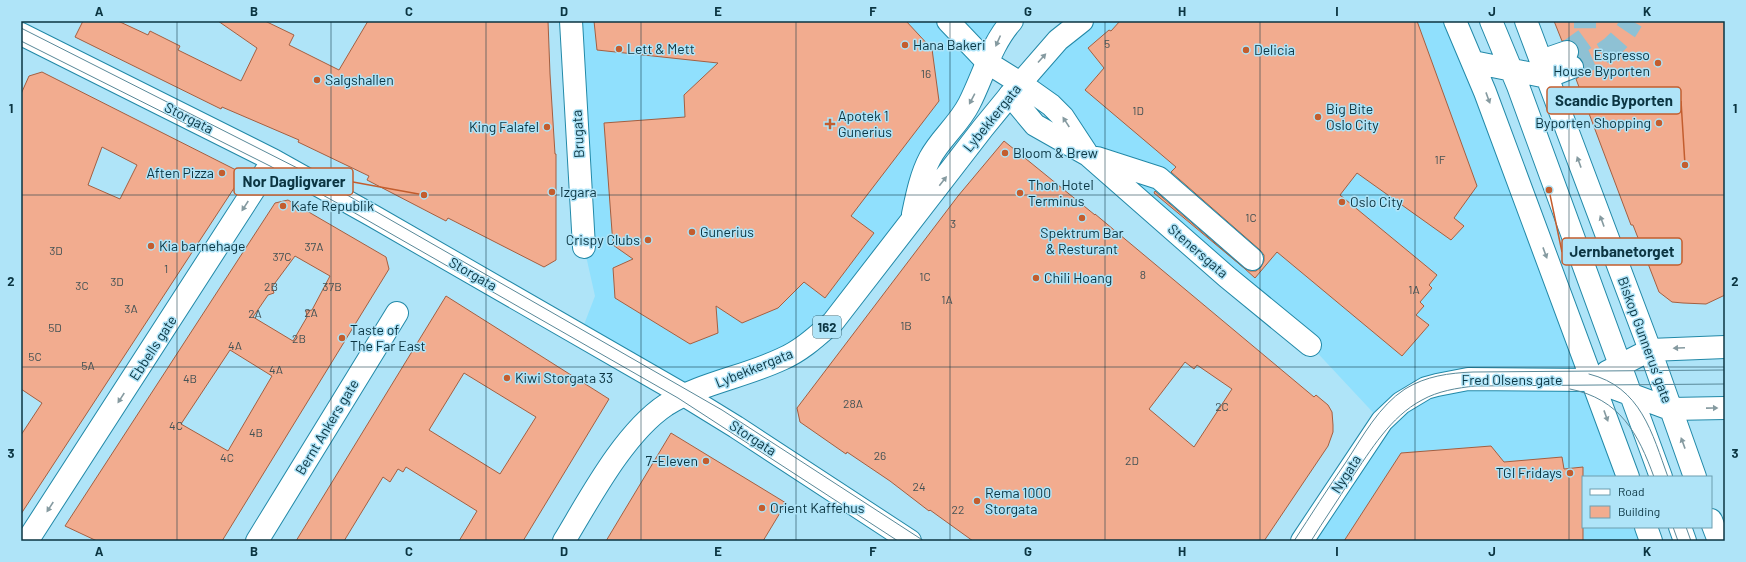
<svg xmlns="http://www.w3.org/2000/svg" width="1746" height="562" font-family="Barlow,sans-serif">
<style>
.built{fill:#90e0fd}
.building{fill:#f2ac8f;stroke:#a45f41;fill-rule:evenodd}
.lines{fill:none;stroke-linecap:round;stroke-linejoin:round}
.minor-tunnel{stroke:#8ec1d4;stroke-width:22;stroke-dasharray:22 11;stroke-linecap:butt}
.minor-casing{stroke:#2289a8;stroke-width:24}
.highway-casing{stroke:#2289a8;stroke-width:24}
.minor{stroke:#fff;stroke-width:22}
.highway{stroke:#fff;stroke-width:22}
.tram{stroke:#598898;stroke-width:1}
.oneway{fill:#859aa0}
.grid{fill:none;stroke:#0b3542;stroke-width:1;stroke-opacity:0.55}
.poi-dot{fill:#c35d2e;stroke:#afe4f8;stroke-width:1.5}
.labels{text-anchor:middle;stroke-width:3;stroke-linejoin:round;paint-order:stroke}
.number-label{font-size:12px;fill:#455355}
.shield{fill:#afe4f8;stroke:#3c6a79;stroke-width:1}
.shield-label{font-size:13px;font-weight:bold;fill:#0b3542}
.poi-label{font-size:14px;fill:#0b3542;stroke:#afe4f8;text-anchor:start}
.street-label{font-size:14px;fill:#0b3542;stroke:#afe4f8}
.leader{fill:none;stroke:#c35d2e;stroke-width:1.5}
.callout-dot{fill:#c35d2e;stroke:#afe4f8;stroke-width:1.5}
.callout{fill:#afe4f8;stroke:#c35d2e;stroke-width:1.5}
.callout-label{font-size:15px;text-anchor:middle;font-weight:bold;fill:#0b3542}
.neatline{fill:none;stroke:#0b3542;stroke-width:1.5}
.grid-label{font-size:13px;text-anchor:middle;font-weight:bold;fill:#0b3542}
</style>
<rect width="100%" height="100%" fill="#afe4f8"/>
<path class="built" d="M571,21H1012L930,158L910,223L833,322L684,395L580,335L595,296L584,247Z
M1082,21H1455L1628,477H1583V527H1646L1651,541H1302L1381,421L1310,345L1020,83Z"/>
<path class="building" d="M83,21H118L148,35L150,31L180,46L178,50L241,81L257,48L218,21H265L294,35L289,45L339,70L368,21H548L550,74L555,154H556V260L544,267L448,218L446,221L367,180L369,176L298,142L299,140L222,107L221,109L75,37Z
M594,21H906L932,49L939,101L851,216L874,233L825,298L804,282L778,308L742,323L716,306L718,333L690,344L615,298L613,268L633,259L613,245L604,123L685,117L684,95L718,63L597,50Z
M1120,21H1417L1477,186L1454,218L1464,226L1451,240L1357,173L1340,195L1437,275L1429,285L1432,288L1420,302L1424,306L1416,315L1429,325L1402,356L1277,252L1255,278L1244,268L1250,271H1256L1261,267L1264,261V255L1260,250L1171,172L1176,167L1085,90L1104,68L1088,48L1109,30L1111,31Z
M1554,21H1725V295L1706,304L1683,303L1672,302L1659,292L1633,225H1631L1576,79L1582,75L1584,68L1583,62L1578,56L1579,48L1575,43L1570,40L1562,41Z
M42,72L236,170L238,182L21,514V435L42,403L21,389V94L29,76ZM102,147L137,165L120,199L88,185Z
M1004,141L1095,215V214L1314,397L1316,395L1328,405L1332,412L1333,425V432L1328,446L1264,541H973L930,510L929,511L890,481L847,452L846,454L800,422L797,408L958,196ZM1185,362L1194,369L1197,365L1232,389L1194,447L1149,409Z
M1155,191L1244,268L1154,193Z
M288,200L386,257L389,269L222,541H97L65,526L275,203ZM295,256L330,276L312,310L306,311L307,317L293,341L253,317L268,295L274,293L272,287ZM230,350L272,376L228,451L181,424Z
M446,296L609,399L523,541H459L477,511L406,467L403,472L398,469L390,482L383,477L344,541H296ZM464,373L536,417L500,474L429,430Z
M671,433L786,503L763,541H606Z
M1491,446L1504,462L1562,457L1564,469L1583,467V541H1344L1401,453Z"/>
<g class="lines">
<path class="minor-tunnel" d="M1567,52L1585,39V21
M1572,67C1603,54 1615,51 1632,21"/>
<defs>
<path id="minor" d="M571,21L584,247
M948,21L988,63
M1455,21L1485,92L1628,477
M1491,21L1518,86L1661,477
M1526,21L1650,350L1695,477
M21,34L273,160L373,216L684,395L736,427L910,541
M1541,61L1567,52
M1473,62L1547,77L1572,67
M1020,83L1051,105L1063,117L1086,152
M1010,95L1035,125L1088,155L1227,277L1310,345
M1097,158L1159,178L1252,259
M1607,372L1650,350L1725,347
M1711,520L1719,541
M1646,527L1651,541
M1680,527L1685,541
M31,535L273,160
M257,541L397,313
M1302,541L1382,421L1401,403L1426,388L1437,385L1468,379L1592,380L1670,409L1725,408"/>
<path id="highway" d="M988,63L1020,83
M913,214C917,195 921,175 930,158C940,139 959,124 969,104C983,77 991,44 1012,21
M564,541C590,498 624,433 666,405C701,383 744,377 782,359C801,351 817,336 833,322L983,128L1010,95L1058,40L1082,21"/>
</defs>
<use href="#minor" class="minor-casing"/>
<use href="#highway" class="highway-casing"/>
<use href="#minor" class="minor"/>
<use href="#highway" class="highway"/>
<path class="tram" d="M21,28L321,180L722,410L924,541
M21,41L270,166L339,204L678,398L898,541
M1589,374C1641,387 1652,433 1668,477
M1570,389C1620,399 1638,433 1654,477
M1673,527L1678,541
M1686,527L1691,541
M1294,541C1311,515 1328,488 1346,462C1363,436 1379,406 1405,389C1426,376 1449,373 1473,372L1725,370
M1311,541C1324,520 1338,500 1351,479C1371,450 1390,417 1422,400C1438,391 1457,388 1475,386L1725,384"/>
</g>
<defs><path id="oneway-solid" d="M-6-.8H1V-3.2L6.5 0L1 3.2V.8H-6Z"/></defs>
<g class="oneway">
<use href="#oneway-solid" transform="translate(998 41) rotate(114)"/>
<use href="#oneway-solid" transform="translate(1042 58) rotate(-48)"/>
<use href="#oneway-solid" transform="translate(1488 98) rotate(70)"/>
<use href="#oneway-solid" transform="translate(972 99) rotate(118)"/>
<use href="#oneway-solid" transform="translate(1066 122) rotate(-123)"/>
<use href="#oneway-solid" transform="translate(1579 162) rotate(-110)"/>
<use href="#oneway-solid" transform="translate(943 181) rotate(-52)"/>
<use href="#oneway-solid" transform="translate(245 206) rotate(123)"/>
<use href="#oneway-solid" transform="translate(1602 221) rotate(-110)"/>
<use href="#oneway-solid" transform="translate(1545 253) rotate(70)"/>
<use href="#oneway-solid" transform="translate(1679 348) rotate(177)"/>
<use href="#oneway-solid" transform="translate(121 398) rotate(123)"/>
<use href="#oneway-solid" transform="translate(1712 408) rotate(-1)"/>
<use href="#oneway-solid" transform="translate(1606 416) rotate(70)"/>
<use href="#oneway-solid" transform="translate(1683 443) rotate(-110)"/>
<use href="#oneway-solid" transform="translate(50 507) rotate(123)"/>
</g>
<path class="grid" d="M177,21V541M331,21V541M486,21V541M641,21V541M796,21V541M950,21V541M1105,21V541M1260,21V541M1415,21V541M1569,21V541M21,195H1725M21,367H1725"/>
<g class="poi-dot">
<circle cx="905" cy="45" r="4"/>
<circle cx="619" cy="49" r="4"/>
<circle cx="1246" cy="50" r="4"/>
<circle cx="1658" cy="63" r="4"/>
<circle cx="317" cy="80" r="4"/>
<circle cx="1318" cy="117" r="4"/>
<circle cx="1659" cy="123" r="4"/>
<path d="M828 118h4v4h4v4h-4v4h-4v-4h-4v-4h4z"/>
<circle cx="547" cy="127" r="4"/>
<circle cx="1005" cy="153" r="4"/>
<circle cx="222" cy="173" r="4"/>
<circle cx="552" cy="192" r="4"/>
<circle cx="1020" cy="193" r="4"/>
<circle cx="1342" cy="202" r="4"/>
<circle cx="283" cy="206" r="4"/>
<circle cx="1082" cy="218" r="4"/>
<circle cx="692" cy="232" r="4"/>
<circle cx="648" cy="240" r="4"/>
<circle cx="151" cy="246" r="4"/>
<circle cx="1036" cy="278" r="4"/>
<circle cx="342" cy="338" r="4"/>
<circle cx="507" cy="378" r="4"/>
<circle cx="706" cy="461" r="4"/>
<circle cx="1570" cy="473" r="4"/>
<circle cx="977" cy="501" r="4"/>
<circle cx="762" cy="508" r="4"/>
</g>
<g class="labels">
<g class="number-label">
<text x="1107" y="48">5</text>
<text x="926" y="78">16</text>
<text x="1138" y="115">1D</text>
<text x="1440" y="164">1F</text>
<text x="1251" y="222">1C</text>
<text x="953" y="228">3</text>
<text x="314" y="251">37A</text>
<text x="56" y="255">3D</text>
<text x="282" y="261">37C</text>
<text x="166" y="273">1</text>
<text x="1143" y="279">8</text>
<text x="925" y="281">1C</text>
<text x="117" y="286">3D</text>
<text x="82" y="290">3C</text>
<text x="271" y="291">2B</text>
<text x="332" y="291">37B</text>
<text x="1414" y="294">1A</text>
<text x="947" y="304">1A</text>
<text x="131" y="313">3A</text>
<text x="311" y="317">2A</text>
<text x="255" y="318">2A</text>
<text x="906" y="330">1B</text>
<text x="55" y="332">5D</text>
<text x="299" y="343">2B</text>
<text x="235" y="350">4A</text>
<text x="35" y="361">5C</text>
<text x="88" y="370">5A</text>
<text x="276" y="374">4A</text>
<text x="190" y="383">4B</text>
<text x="853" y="408">28A</text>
<text x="1222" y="411">2C</text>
<text x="176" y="430">4C</text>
<text x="256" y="437">4B</text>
<text x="880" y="460">26</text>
<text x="227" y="462">4C</text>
<text x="1132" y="465">2D</text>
<text x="919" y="491">24</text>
<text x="958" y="514">22</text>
</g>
<rect class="shield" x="813" y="316" width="28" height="22" rx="3"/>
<g class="shield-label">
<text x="827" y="332">162</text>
</g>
<g class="poi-label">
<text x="913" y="50">Hana Bakeri</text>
<text x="627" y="54">Lett &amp; Mett</text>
<text x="1254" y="55">Delicia</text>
<text x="1650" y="60" text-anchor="end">Espresso<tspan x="1650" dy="16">House Byporten</tspan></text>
<text x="325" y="85">Salgshallen</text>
<text x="1326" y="114">Big Bite<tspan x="1326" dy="16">Oslo City</tspan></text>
<text x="838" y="121">Apotek 1<tspan x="838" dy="16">Gunerius</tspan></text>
<text x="1651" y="128" text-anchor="end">Byporten Shopping</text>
<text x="539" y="132" text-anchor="end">King Falafel</text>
<text x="1013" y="158">Bloom &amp; Brew</text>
<text x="214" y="178" text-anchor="end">Aften Pizza</text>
<text x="1028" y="190">Thon Hotel<tspan x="1028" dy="16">Terminus</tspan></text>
<text x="560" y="197">Izgara</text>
<text x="1350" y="207">Oslo City</text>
<text x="291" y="211">Kafe Republik</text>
<text x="700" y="237">Gunerius</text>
<text x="1082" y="238" text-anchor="middle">Spektrum Bar<tspan x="1082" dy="16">&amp; Resturant</tspan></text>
<text x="640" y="245" text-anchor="end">Crispy Clubs</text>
<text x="159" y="251">Kia barnehage</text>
<text x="1044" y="283">Chili Hoang</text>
<text x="350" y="335">Taste of<tspan x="350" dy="16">The Far East</tspan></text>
<text x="515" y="383">Kiwi Storgata 33</text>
<text x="698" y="466" text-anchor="end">7-Eleven</text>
<text x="1562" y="478" text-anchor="end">TGI Fridays</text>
<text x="985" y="498">Rema 1000<tspan x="985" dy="16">Storgata</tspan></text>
<text x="770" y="513">Orient Kaffehus</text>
</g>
<g class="street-label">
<text transform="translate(189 118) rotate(27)" y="5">Storgata</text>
<text transform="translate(992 118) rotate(-51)" y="5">Lybekkergata</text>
<text transform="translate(578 134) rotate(-93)" y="5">Brugata</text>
<text transform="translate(1198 251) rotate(41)" y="5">Stenersgata</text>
<text transform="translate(473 274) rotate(30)" y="5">Storgata</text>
<text transform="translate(1645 340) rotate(70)" y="5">Biskop Gunnerus’ gate</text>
<text transform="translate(153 348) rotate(-57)" y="5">Ebbells gate</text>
<text transform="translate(754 368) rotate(-22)" y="5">Lybekkergata</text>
<text x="1512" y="385">Fred Olsens gate</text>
<text transform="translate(327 427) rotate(-59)" y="5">Bernt Ankers gate</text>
<text transform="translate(753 438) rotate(33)" y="5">Storgata</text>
<text transform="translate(1346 474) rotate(-57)" y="5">Nygata</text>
</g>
</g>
<path class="leader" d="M1685 165L1681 101M424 195L353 182M1549 190L1562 252"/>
<g class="callout-dot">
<circle cx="1685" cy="165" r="4"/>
<circle cx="424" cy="195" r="4"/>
<circle cx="1549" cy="190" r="4"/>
</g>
<g class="callout">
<rect x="1547" y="87" width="134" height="27" rx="4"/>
<rect x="234" y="168" width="119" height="27" rx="4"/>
<rect x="1562" y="238" width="120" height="27" rx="4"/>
</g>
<g class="callout-label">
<text x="1614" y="106">Scandic Byporten</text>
<text x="294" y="187">Nor Dagligvarer</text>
<text x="1622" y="257">Jernbanetorget</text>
</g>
<rect width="1746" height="562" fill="none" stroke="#afe4f8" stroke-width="44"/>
<rect x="1582" y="476" width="130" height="52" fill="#afe4f8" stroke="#6d9eaf"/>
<rect x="1590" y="489" width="20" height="6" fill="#ffffff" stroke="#6d9eaf"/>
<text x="1618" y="496" font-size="12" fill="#0b3542">Road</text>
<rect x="1590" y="506" width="20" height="12" fill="#f2ac8f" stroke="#6d9eaf"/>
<text x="1618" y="516" font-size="12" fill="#0b3542">Building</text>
<rect x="22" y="22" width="1702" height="518" class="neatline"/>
<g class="grid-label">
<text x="99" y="16">A</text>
<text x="254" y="16">B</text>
<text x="409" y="16">C</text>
<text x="564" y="16">D</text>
<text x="718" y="16">E</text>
<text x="873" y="16">F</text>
<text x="1028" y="16">G</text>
<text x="1182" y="16">H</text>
<text x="1337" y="16">I</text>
<text x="1492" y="16">J</text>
<text x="1647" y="16">K</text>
<text x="11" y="113">1</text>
<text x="1735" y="113">1</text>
<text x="11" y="286">2</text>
<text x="1735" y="286">2</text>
<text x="11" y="458">3</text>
<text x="1735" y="458">3</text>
<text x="99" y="556">A</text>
<text x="254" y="556">B</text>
<text x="409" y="556">C</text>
<text x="564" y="556">D</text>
<text x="718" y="556">E</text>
<text x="873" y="556">F</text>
<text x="1028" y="556">G</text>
<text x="1182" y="556">H</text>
<text x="1337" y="556">I</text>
<text x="1492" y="556">J</text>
<text x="1647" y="556">K</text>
</g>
</svg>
